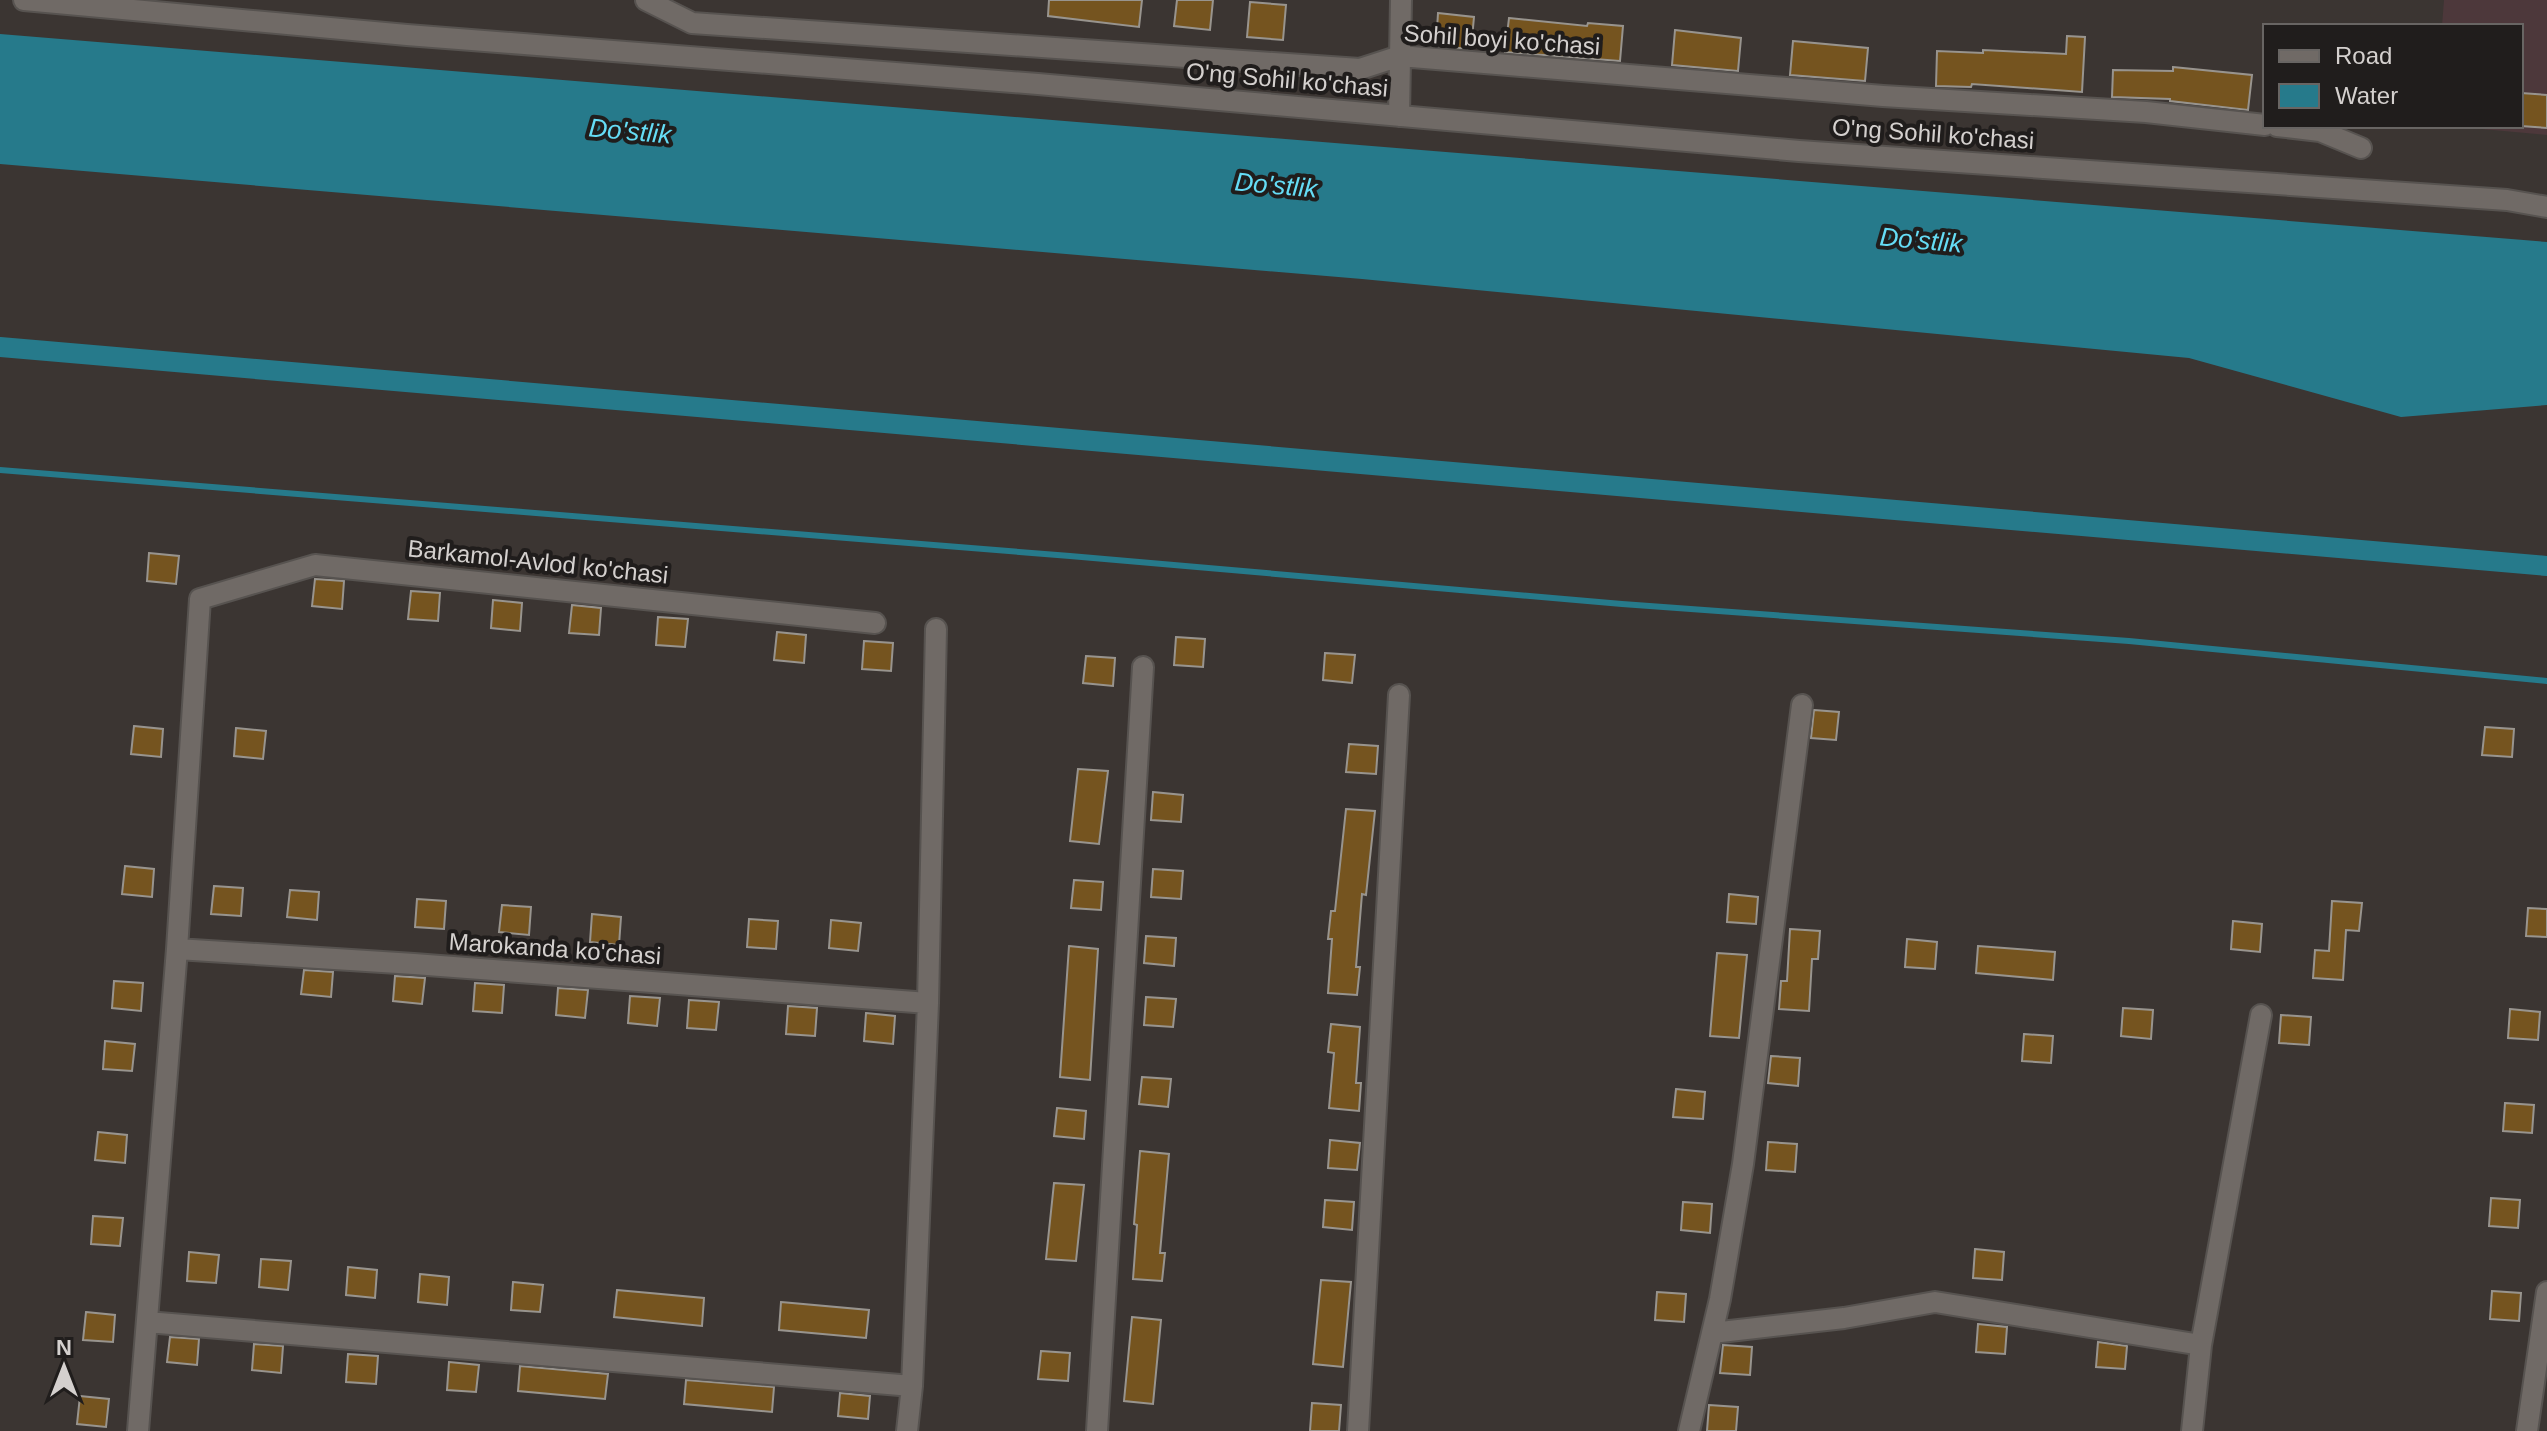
<svg xmlns="http://www.w3.org/2000/svg" width="2547" height="1431" font-family="Arial,sans-serif">
<style>
.industrial{fill:#4d383b}
.water{fill:#267a8b}
.lines{fill:none;stroke-linecap:round;stroke-linejoin:round}
.stream{stroke:#267a8b;stroke-width:6}
.canal{stroke:#267a8b;stroke-width:20}
.building{fill:#75541f;stroke:#98948e;stroke-width:2}
.minor-casing{stroke:#575350;stroke-width:24}
.minor{stroke:#706a66;stroke-width:20}
.labels{text-anchor:middle;stroke-width:8;stroke-linejoin:round;paint-order:stroke}
.street-label{font-size:24px;fill:#d4d0ce;stroke:#201d1c}
.water-label{font-size:26px;font-style:italic;fill:#65dcf5;stroke:#201d1c}
</style>
<rect width="100%" height="100%" fill="#3b3532"/>
<path class="industrial" d="M2444,0H2547V135L2449,126H2521V26H2442Z"/>
<path class="water" d="M0,34L2547,242V405L2401,417L2189,358L1362,279L0,164Z"/>
<g class="lines">
<path class="stream" d="M0,470L1070,556L1622,604L2129,641L2547,681"/>
<path class="canal" d="M0,347L2547,566"/>
</g>
<path class="building" d="M1049,0H1142L1139,27L1048,16Z
M1177,0H1213L1210,30L1174,26Z
M1250,2L1286,5L1283,40L1247,37Z
M1438,13L1474,17L1471,49L1436,46Z
M1509,18L1587,26L1588,23L1623,26L1620,61L1505,52Z
M1675,30L1741,38L1738,71L1672,65Z
M2067,36L2085,37L2082,92L1972,84L1971,87L1936,86L1937,51L1983,53V50L2066,54Z
M1793,41L1868,48L1865,81L1790,75Z
M2173,67L2252,75L2248,110L2170,101V99L2112,97L2113,70L2173,71Z
M2521,93L2547,95V128L2521,126Z
M149,553L179,556L176,584L147,581Z
M315,579L344,581L342,609L312,606Z
M411,591L440,593L438,621L408,619Z
M493,600L522,603L520,631L491,628Z
M572,605L601,608L599,635L569,633Z
M658,617L688,619L685,647L656,645Z
M777,632L806,635L804,663L774,660Z
M1176,637L1205,639L1203,667L1174,665Z
M864,641L893,643L891,671L862,669Z
M1325,653L1355,655L1352,683L1323,680Z
M1086,656L1115,658L1113,686L1083,683Z
M1814,710L1839,712L1836,740L1811,738Z
M134,726L163,729L161,757L131,754Z
M2485,727L2514,729L2512,757L2482,755Z
M236,728L266,731L263,759L234,756Z
M1349,744L1378,746L1376,774L1346,772Z
M1078,769L1108,771L1099,844L1070,841Z
M1153,792L1183,795L1181,822L1151,820Z
M1346,809L1375,811L1366,895L1362,894L1356,967H1360L1357,995L1328,993L1332,939H1328L1331,911H1335Z
M125,866L154,869L152,897L122,894Z
M1153,869L1183,871L1181,899L1151,897Z
M1074,880L1103,882L1101,910L1071,908Z
M214,886L243,888L241,916L211,914Z
M290,890L319,892L317,920L287,917Z
M1729,894L1758,897L1756,924L1727,922Z
M417,899L446,901L444,929L415,927Z
M2332,901L2362,903L2359,931L2346,930L2343,980L2313,978L2315,950L2329,951Z
M502,905L531,907L529,935L499,932Z
M2528,908L2547,909V937L2526,936Z
M592,914L621,917L619,945L590,942Z
M749,919L778,921L776,949L747,947Z
M831,920L861,923L858,951L829,948Z
M2233,921L2262,924L2260,952L2231,949Z
M1790,929L1820,931L1818,959H1812L1809,1011L1779,1009L1781,981H1787Z
M1146,936L1176,938L1174,966L1144,963Z
M1907,939L1937,942L1935,969L1905,967Z
M1069,946L1098,949L1090,1080L1060,1077Z
M1978,946L2055,952L2053,980L1976,973Z
M1717,953L1747,955L1739,1038L1710,1036Z
M304,970L333,972L331,997L301,994Z
M395,976L425,978L422,1004L393,1001Z
M114,981L143,983L141,1011L112,1008Z
M475,983L504,985L502,1013L473,1011Z
M558,988L588,990L585,1018L556,1015Z
M630,996L660,998L657,1026L628,1023Z
M1146,997L1176,999L1173,1027L1144,1025Z
M689,1000L719,1002L716,1030L687,1028Z
M788,1006L817,1008L815,1036L786,1034Z
M2123,1008L2153,1010L2151,1039L2121,1036Z
M2510,1009L2540,1012L2538,1040L2508,1038Z
M866,1013L895,1016L893,1044L864,1041Z
M2281,1015L2311,1017L2309,1045L2279,1043Z
M1331,1024L1360,1027L1356,1083H1361L1359,1111L1329,1108L1334,1053L1328,1052Z
M2024,1034L2053,1036L2051,1063L2022,1061Z
M105,1041L135,1044L132,1071L103,1069Z
M1771,1056L1800,1058L1798,1086L1768,1083Z
M1142,1077L1171,1079L1168,1107L1139,1104Z
M1676,1089L1705,1092L1703,1119L1673,1117Z
M2505,1103L2534,1105L2532,1133L2503,1131Z
M1057,1108L1086,1111L1084,1139L1054,1136Z
M98,1132L127,1135L125,1163L95,1160Z
M1330,1140L1360,1143L1357,1170L1328,1168Z
M1768,1142L1797,1144L1795,1172L1766,1170Z
M1140,1151L1169,1154L1160,1253H1165L1162,1281L1133,1279L1137,1225L1134,1224Z
M1054,1183L1084,1185L1076,1261L1046,1259Z
M2491,1198L2520,1200L2518,1228L2489,1226Z
M1325,1200L1354,1202L1352,1230L1323,1227Z
M1683,1202L1712,1204L1710,1233L1681,1230Z
M93,1216L123,1218L120,1246L91,1244Z
M1975,1249L2004,1252L2002,1280L1973,1278Z
M189,1252L219,1255L216,1283L187,1281Z
M261,1259L291,1261L288,1290L259,1287Z
M348,1267L377,1270L375,1298L346,1295Z
M420,1274L449,1277L447,1305L418,1302Z
M1321,1280L1351,1282L1343,1367L1313,1364Z
M513,1282L543,1285L540,1312L511,1310Z
M617,1290L704,1298L702,1326L614,1317Z
M2492,1291L2521,1293L2519,1321L2490,1319Z
M1657,1292L1686,1294L1684,1322L1655,1320Z
M781,1302L869,1310L866,1338L779,1330Z
M86,1312L115,1315L113,1342L83,1340Z
M1132,1317L1161,1320L1153,1404L1124,1401Z
M1978,1324L2007,1327L2005,1354L1976,1352Z
M170,1337L199,1339L197,1365L167,1362Z
M2098,1342L2127,1346L2125,1369L2096,1367Z
M254,1344L283,1346L281,1373L252,1370Z
M1723,1345L1752,1347L1750,1375L1720,1373Z
M1041,1351L1070,1353L1068,1381L1038,1379Z
M348,1354L378,1356L376,1384L346,1382Z
M449,1362L479,1365L476,1392L447,1390Z
M520,1366L608,1374L605,1399L518,1391Z
M686,1380L774,1387L772,1412L684,1404Z
M840,1393L870,1396L868,1419L838,1416Z
M80,1396L109,1399L106,1427L77,1424Z
M1312,1403L1341,1405L1339,1431H1310Z
M1709,1405L1738,1407L1736,1431H1707Z"/>
<g class="lines">
<defs>
<path id="minor" d="M24,0L407,35L1038,84L1799,151L2507,200L2547,207
M646,0L692,23L1360,69L1400,56L1883,96L2146,112L2265,125
M1399,116L1401,0
M2277,126L2320,131L2361,148
M177,949L414,964L928,1003
M147,1322L912,1386
M1712,1333L1844,1318L1935,1302L2201,1345
M138,1431L177,949L200,599L315,565L875,623
M907,1431L912,1386L928,1003L936,629
M1097,1431L1143,667
M1358,1431L1399,695
M1689,1431L1720,1299L1743,1164L1802,705
M2192,1431L2201,1345L2261,1015
M2527,1431L2547,1292"/>
</defs>
<use href="#minor" class="minor-casing"/>
<use href="#minor" class="minor"/>
</g>
<g class="labels">
<g class="street-label">
<text transform="translate(1502 40) rotate(4)" y="8">Sohil boyi ko'chasi</text>
<text transform="translate(1287 80) rotate(5)" y="8">O'ng Sohil ko'chasi</text>
<text transform="translate(1933 134) rotate(4)" y="8">O'ng Sohil ko'chasi</text>
<text transform="translate(538 562) rotate(6)" y="8">Barkamol-Avlod ko'chasi</text>
<text transform="translate(555 949) rotate(4)" y="8">Marokanda ko'chasi</text>
</g>
<g class="water-label">
<text transform="translate(630 131) rotate(5)" y="9">Do'stlik</text>
<text transform="translate(1276 185) rotate(5)" y="9">Do'stlik</text>
<text transform="translate(1921 240) rotate(5)" y="9">Do'stlik</text>
</g>
</g>
<rect x="2263" y="24" width="260" height="104" fill="#201d1c" stroke="#686563" stroke-width="2"/>
<rect x="2279" y="50" width="40" height="12" fill="#706a66" stroke="#686563" stroke-width="2"/>
<text x="2335" y="64" font-size="24" fill="#d4d0ce">Road</text>
<rect x="2279" y="84" width="40" height="24" fill="#267a8b" stroke="#686563" stroke-width="2"/>
<text x="2335" y="104" font-size="24" fill="#d4d0ce">Water</text>
<g transform="translate(64 1367)" stroke="#201d1c" stroke-width="6" paint-order="stroke">
<path d="M0-6L14 30L0 20L-14 30Z" fill="#d4d0ce"/>
<text y="-12" font-size="22" font-weight="bold" text-anchor="middle" fill="#d4d0ce">N</text>
</g>
</svg>
